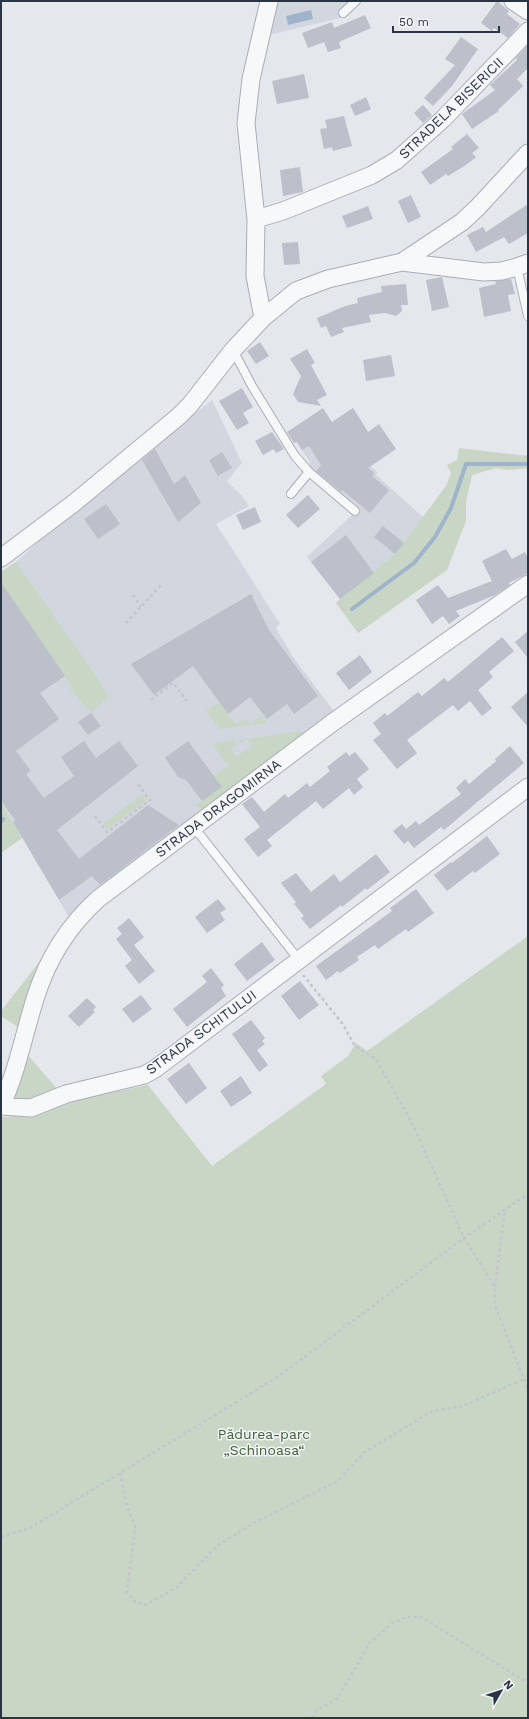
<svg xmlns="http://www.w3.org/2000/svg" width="529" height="1719" font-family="'Work Sans',sans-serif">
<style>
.built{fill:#d2d6de}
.green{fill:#c9d6c5}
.water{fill:#9fb4cc}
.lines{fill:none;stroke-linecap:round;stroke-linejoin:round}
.stream{stroke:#9fb4cc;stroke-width:4}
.building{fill:#bbc0ca}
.lane-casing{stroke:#a9aeb7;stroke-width:10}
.street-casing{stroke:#a9aeb7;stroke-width:19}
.path{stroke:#c2c5cb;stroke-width:2.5;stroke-dasharray:3 3;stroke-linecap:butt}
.lane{stroke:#f7f8fa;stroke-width:8}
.street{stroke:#f7f8fa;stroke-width:17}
.labels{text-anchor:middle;stroke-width:3;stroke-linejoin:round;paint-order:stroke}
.street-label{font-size:14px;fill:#2b3445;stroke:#f4f6f9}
.park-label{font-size:14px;fill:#3f6138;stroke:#f4f6f9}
</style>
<rect width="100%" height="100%" fill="#e4e7ec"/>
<path class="built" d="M276,1H350L341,9L344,17L269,35Z
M212,400L242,463L227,481L242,496L249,506L216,524L280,624L276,628L293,657L336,714L328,715L317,728L69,917L13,822L4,805L1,572L16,562L39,541Z
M353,408L367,430L346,444L377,472L376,475L423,517L395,554L340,599L307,557L352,515L358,507L309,466L310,462L289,431L332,422Z"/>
<path class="green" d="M459,448L528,456V468L507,470L496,468L472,475L466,502V521L447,570L358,633L336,603L340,599L395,554L446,486L451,473L447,465L457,460Z
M16,562L101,683L108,697L91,713L70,688L72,686L1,589V572Z
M219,702L235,724L246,719L250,724L262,716L267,723L220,729L206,711Z
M299,731L309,734L203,810L196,805L222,787L214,776L230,764L229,762L227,764L213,745L216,743L234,740L237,745L231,749L236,756L252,747L247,739L241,743L239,740Z
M141,795L144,796L147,800L107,829L103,824Z
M1,801L22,838L1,853Z
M528,936V1718H1V1117L25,1116L66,1102L148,1085L212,1166L326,1084L321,1076L348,1056L356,1043L367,1051Z
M44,956L18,1028C13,1022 7,1021 1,1016V1011Z
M26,1053L59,1091L23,1105L16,1102L12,1090Z"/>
<path class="water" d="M311,10L313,19L288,25L286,16Z"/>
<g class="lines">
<path class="stream" d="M352,609L414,563L435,537L451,508L466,464H528
M1,821L3,819"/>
</g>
<path class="building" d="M497,1L509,11L507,14L520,24L508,38L494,28L492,31L481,23Z
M365,15L371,28L339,42L341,48L328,52L324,42L308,48L302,33L332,22L334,28Z
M461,37L478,49L452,86L433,106L424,98L455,65L445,59Z
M528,45V70L527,69L517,79L523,86L498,110L499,111L472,129L462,114L495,90L490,85L517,60L516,58Z
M304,74L309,98L277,104L272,81Z
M366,97L371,109L355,116L350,105Z
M423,105L432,115L423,123L414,113Z
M344,116L352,146L333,151L332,147L324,149L320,129L327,128L325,120Z
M467,134L479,148L472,153L476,157L466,165L448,176L446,174L430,185L421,172L453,149L451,147Z
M300,167L303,192L283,196L280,170Z
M411,195L421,217L408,223L398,201Z
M528,204V233L509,244L504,237L476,252L467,235L483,227L486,232Z
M368,206L373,219L347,228L342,216Z
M298,242L300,264L284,265L282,243Z
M442,277L449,307L432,311L426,280Z
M511,279L515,294L508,295L511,311L484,317L479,288L496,284L495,281Z
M406,284L408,305H401L402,311L396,316L385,313L369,315L371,322L342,328L344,332L331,337L326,326L321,328L317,318L345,306L358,303L357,298L382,292L381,286Z
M260,342L269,356L256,364L247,351Z
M307,349L315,363L311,365L327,395L317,400L321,406L298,402L293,394L301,376L290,359Z
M391,355L395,376L366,381L363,360Z
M242,388L253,407L243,413L249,423L237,430L219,401Z
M323,408L332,422L353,408L368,432L379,424L396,449L368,468L374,473L372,476L389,490L370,513L342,490L341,492L316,471L321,465L309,446L302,450L297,442L294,443L287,432Z
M272,432L284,449L276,453L274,449L263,455L255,441Z
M155,449L174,484L185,475L201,503L178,522L142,460Z
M222,452L232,468L218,476L209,460Z
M308,495L320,509L298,528L286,515Z
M106,504L120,524L98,539L84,519Z
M255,507L261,522L243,530L236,515Z
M383,526L404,543L395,554L374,537Z
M346,535L374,573L340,599L311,562Z
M506,549L512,559L525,552L528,558V573L509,583L510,585L495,595L456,611L460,616L449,624L443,616L432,624L416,600L438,585L448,598L492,581L482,561Z
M1,582L65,676L40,693L59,719L16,751L31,771L26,774L44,798L74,776L61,757L84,741L96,758L119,741L138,766L57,830L79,859L148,805L179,825L100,885L92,876L59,900L13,822L15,820L1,801Z
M251,594L269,630L318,696L294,714L287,704L267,719L250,697L228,714L193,666L154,695L131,664Z
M528,631V658L515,642Z
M502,637L514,651L489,672L493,677L478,690L492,708L482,716L470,701L458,711L453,705L407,740L417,753L397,769L373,740L381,734L373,723L385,713L387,716L418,692L422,696L444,678L448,682Z
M360,655L372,672L349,690L336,673Z
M528,692V727L511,707Z
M91,713L101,726L88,735L78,722Z
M188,741L222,787L202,801L186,780L178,777L165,758Z
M510,746L524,763L444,830L441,827L414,848L408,841L404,844L393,831L402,824L406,829L416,821L419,825L461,794L456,788L465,779L469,784L496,761L495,759Z
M346,752L349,756L355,752L369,769L357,779L363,787L354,795L349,788L323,809L316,801L267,840L272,846L258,857L244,839L260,827L242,804L252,797L264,812L285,794L288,798L307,783L310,787L330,771L327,767Z
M487,836L500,854L475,873L473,871L447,891L434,875L451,862L452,863Z
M376,854L390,872L367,890L366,888L342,907L341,905L310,929L301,918L304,916L294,904L296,902L281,883L296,873L311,892L334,874L340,882Z
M416,889L434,913L408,932L406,929L378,949L375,945L357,957L359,960L340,973L338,971L326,980L316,966L392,911L390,908Z
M218,899L226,909L220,913L225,920L207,933L195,917Z
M129,918L144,937L134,945L155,971L139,984L125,966L132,960L116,939L122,934L117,928Z
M262,942L275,960L247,981L234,964Z
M211,968L224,985L221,988L226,996L187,1027L173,1009L207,982L202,976Z
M300,981L319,1005L299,1020L281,996Z
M141,995L152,1009L133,1023L122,1009Z
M87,998L96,1007L93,1010L95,1012L79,1027L68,1016Z
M251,1020L265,1038L262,1041L265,1044L257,1050L268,1065L259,1072L232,1034Z
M189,1063L207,1088L186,1104L167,1079Z
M241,1076L252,1093L231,1107L220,1091Z"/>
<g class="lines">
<defs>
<path id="lane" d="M343,13L356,1
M517,267L528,316
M233,350L252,386L295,456L309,472L355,511
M291,494L309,472
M193,826L299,960"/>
<path id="street" d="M513,1L528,11
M256,219L283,211L372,175L397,160L443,119L528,31
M402,262L462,222L478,207L528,153
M263,318L255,276L256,219L246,123L251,79L269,1
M1,558L74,503L179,416L190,405L233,350L263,318L296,291L328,279L402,262L484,272L502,271L517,267L528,263
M1,1106C17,1072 24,1034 35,999C47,960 68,926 98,899L332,723L528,584
M1,1106L31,1108L66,1094L144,1075L155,1069L528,787"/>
</defs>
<use href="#lane" class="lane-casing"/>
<use href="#street" class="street-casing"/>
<path class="path" d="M133,595L141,607
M126,623L162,584
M151,700L173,683L187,701
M95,816L107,832L150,800L137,783
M303,975L342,1023L355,1046L376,1059L413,1125L464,1238L495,1287V1305L528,1390
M495,1287L505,1210
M120,1473L127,1506L135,1527L127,1592L134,1601L145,1605L177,1587L217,1546L252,1524L338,1481L362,1454L432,1411L463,1406L524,1379
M1,1537L30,1528L279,1376L464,1238L528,1194
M312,1718L316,1711L338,1698L370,1642L393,1623L406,1617H421L528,1683"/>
<use href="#lane" class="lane"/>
<use href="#street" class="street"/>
</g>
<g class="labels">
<g class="street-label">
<text transform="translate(451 108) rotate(-44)" y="5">STRADELA BISERICII</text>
<text transform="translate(218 808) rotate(-37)" y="5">STRADA DRAGOMIRNA</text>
<text transform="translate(201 1032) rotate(-36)" y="5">STRADA SCHITULUI</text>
</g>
<g class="park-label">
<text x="264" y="1439">Pădurea-parc<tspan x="264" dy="16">„Schinoasa“</tspan></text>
</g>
</g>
<rect width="529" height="1719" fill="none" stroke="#2b3445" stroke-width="4"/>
<g transform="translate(501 1691) rotate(51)" stroke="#f4f6f9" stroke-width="3" paint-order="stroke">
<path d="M0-3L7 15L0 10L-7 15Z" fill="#2b3445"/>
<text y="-6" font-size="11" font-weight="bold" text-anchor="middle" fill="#2b3445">N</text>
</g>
<path d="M393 26v6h106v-6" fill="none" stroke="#2b3445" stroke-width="2"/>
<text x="399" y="26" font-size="12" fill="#2b3445" stroke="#f4f6f9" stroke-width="3" paint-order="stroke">50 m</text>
</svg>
